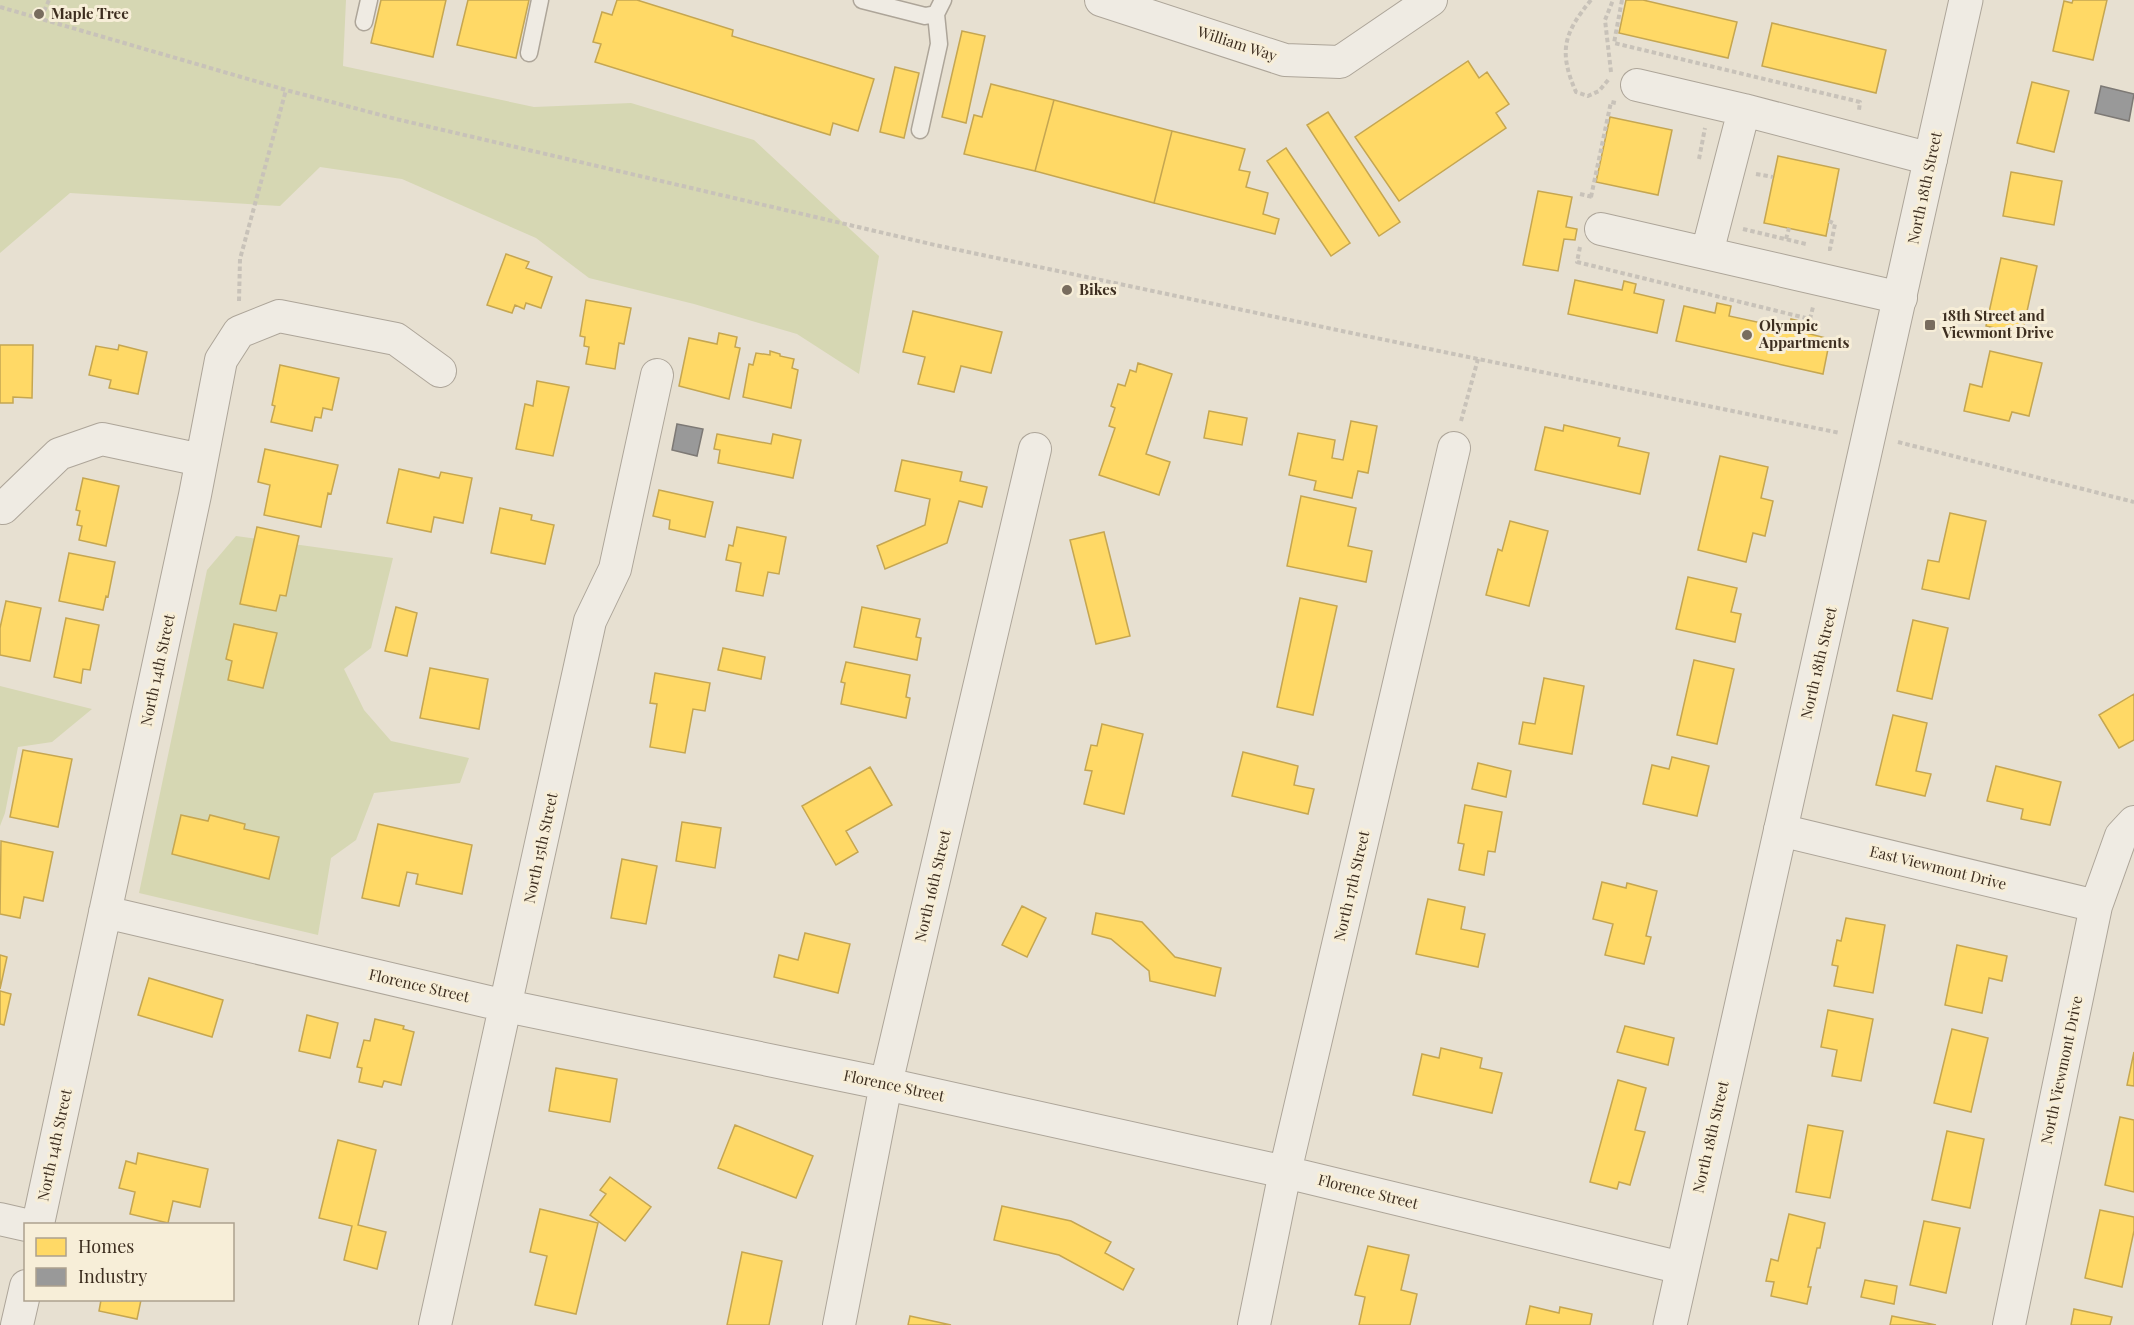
<svg xmlns="http://www.w3.org/2000/svg" width="2134" height="1325" font-family="'Playfair Display',serif">
<style>
.green{fill:#d6d7b3}
.homes{fill:#ffd966;stroke:#c5a651;stroke-width:1.5}
.industry{fill:#999;stroke:#7d7975;stroke-width:1.5}
.lines{fill:none;stroke-linecap:round;stroke-linejoin:round}
.service-casing{stroke:#ada599;stroke-width:19}
.minor-casing{stroke:#ada599;stroke-width:34}
.tertiary-casing{stroke:#ada599;stroke-width:35}
.path{stroke:#c8c2b9;stroke-width:4;stroke-dasharray:4.5 3;stroke-linecap:butt}
.service{stroke:#efebe3;stroke-width:16}
.minor{stroke:#efebe3;stroke-width:32}
.tertiary{stroke:#efebe3;stroke-width:33}
.poi-dot{fill:#786c5e;stroke:#f7eed8;stroke-width:2}
.labels{text-anchor:middle;stroke-width:6;stroke-linejoin:round;paint-order:stroke}
.poi-label{font-size:15px;font-weight:bold;fill:#3d2e20;stroke:#f7eed8;text-anchor:start}
.street-label{font-size:15px;fill:#3d2e20;stroke:#f7eed8}
</style>
<rect width="100%" height="100%" fill="#e7e0d1"/>
<path class="green" d="M0,0H346L343,66L534,107L631,103L754,140L879,256L859,374L797,334L694,304L589,278L536,238L402,179L320,167L280,206L70,193L0,253Z
M236,536L393,558L371,648L344,669L364,710L391,741L469,758L460,783L374,793L356,840L331,858L318,935L139,893L207,570Z
M0,686L92,709L52,742L18,747L5,813L0,826Z"/>
<path class="homes" d="M381,0H446L433,57L371,43Z
M468,0H529L516,58L457,45Z
M617,0H637L733,30L732,36L874,79L858,131L833,123L830,135L595,62L601,44L593,42L602,12L612,15Z
M1626,0H1643L1737,22L1728,58L1619,33Z
M2073,0H2107L2093,60L2053,51L2064,1L2072,3Z
M1772,23L1886,50L1876,93L1762,66Z
M962,31L985,36L966,123L942,117Z
M1468,61L1479,78L1487,72L1509,104L1496,113L1506,128L1399,201L1355,137Z
M895,67L919,73L904,138L880,132Z
M2032,82L2069,91L2054,152L2017,143Z
M991,84L1054,100L1035,171L964,154L974,115L982,117Z
M1054,100L1172,131L1154,203L1035,171Z
M1328,112L1400,222L1379,236L1307,125Z
M1610,117L1672,130L1658,195L1596,182Z
M1172,131L1245,149L1239,170L1250,172L1246,187L1268,193L1263,214L1279,219L1275,234L1154,203Z
M1286,148L1350,243L1331,256L1267,161Z
M1778,156L1839,169L1826,236L1764,223Z
M2011,172L2062,181L2054,225L2003,216Z
M1538,191L1572,197L1566,227L1577,229L1575,240L1564,239L1558,271L1523,265Z
M506,254L529,262L526,268L552,277L541,308L526,303L524,309L515,305L512,313L487,305Z
M2001,258L2037,266L2022,334L1986,326Z
M1575,280L1622,290L1624,281L1636,284L1634,293L1664,300L1657,333L1568,314Z
M586,300L631,308L624,344L619,343L615,369L586,364L589,347L584,346L585,337L580,336Z
M1717,303L1731,306L1729,316L1789,329L1791,319L1804,322L1802,332L1830,339L1823,374L1676,341L1684,306L1715,313Z
M913,311L1002,332L991,373L961,366L954,392L918,384L925,357L903,352Z
M719,333L737,337L735,347L740,348L729,399L679,386L689,338L717,344Z
M0,345H33L32,398L13,397V403H0Z
M119,345L147,352L138,394L109,388L111,380L89,375L96,346L118,350Z
M770,351L780,354V356L794,359L792,368L798,370L791,408L743,397L749,364L753,365L756,353L770,355Z
M1990,351L2042,363L2029,416L2012,412L2009,421L1964,411L1970,384L1982,387Z
M1138,363L1172,374L1146,454L1170,462L1159,495L1099,475L1115,428L1109,426L1115,408L1111,406L1118,384L1125,386L1130,370L1136,372Z
M280,365L339,378L332,410L323,408L321,418L315,417L312,431L271,422L275,406L272,405Z
M537,381L569,387L553,456L516,449L525,404L533,406Z
M1209,411L1247,418L1242,445L1204,438Z
M1351,421L1377,426L1368,473L1358,471L1352,498L1314,490L1316,481L1289,475L1298,433L1335,440L1332,458L1343,460Z
M1564,425L1620,438L1618,446L1649,453L1640,494L1535,470L1545,427L1563,431Z
M717,434L771,444L773,434L801,440L793,478L718,463L720,450L714,449Z
M265,449L338,465L331,494L328,493L321,527L264,515L270,485L258,482Z
M1720,456L1768,467L1761,498L1773,501L1765,536L1753,533L1746,562L1698,550Z
M902,460L962,472L960,481L987,487L982,507L959,501L947,543L885,569L877,546L925,525L930,499L895,491Z
M399,469L439,478L441,472L472,478L463,523L434,517L431,532L387,523Z
M83,478L119,486L106,546L79,540L82,526L77,525L80,511L76,510Z
M659,490L713,502L705,537L669,529L670,520L653,516Z
M1301,496L1356,508L1348,546L1372,551L1366,582L1287,566Z
M500,508L532,515L531,520L554,525L545,564L491,553Z
M1950,513L1986,521L1969,599L1922,589L1928,560L1939,562Z
M1510,521L1548,531L1529,606L1486,595L1498,549L1502,551Z
M257,527L299,536L286,596L280,595L276,611L240,604Z
M737,527L786,537L779,574L768,572L763,596L736,591L741,563L726,560L729,545L733,546Z
M1104,532L1130,636L1096,644L1070,540Z
M69,553L115,562L108,597L106,596L103,610L59,601Z
M1688,577L1737,588L1731,612L1741,614L1735,642L1676,629Z
M1300,598L1337,606L1313,715L1277,707Z
M6,601L41,608L30,661L0,655V628Z
M396,607L417,613L407,656L385,651Z
M862,607L920,619L916,637L921,638L917,660L854,647Z
M66,618L99,625L90,670L83,669L81,683L54,677Z
M1913,620L1948,628L1932,699L1897,691Z
M234,624L277,633L263,688L228,680L232,661L226,659Z
M723,648L765,657L761,679L718,670Z
M1694,660L1734,669L1717,744L1677,735Z
M846,662L910,675L906,697L910,698L906,718L841,704L845,683L841,682Z
M430,668L488,679L479,729L420,718Z
M655,673L710,683L705,711L693,709L685,753L650,747L657,704L650,703Z
M1544,678L1584,686L1572,754L1519,744L1523,722L1535,724Z
M2134,694V740L2119,748L2099,715Z
M1893,715L1927,723L1916,771L1931,774L1925,796L1876,785Z
M1102,724L1143,734L1124,814L1084,804L1092,771L1085,770L1091,745L1097,746Z
M23,750L72,759L58,827L10,817Z
M1243,752L1298,766L1294,785L1314,789L1308,814L1232,796Z
M1672,757L1709,766L1697,816L1643,804L1652,765L1669,769Z
M1478,763L1511,771L1506,797L1472,789Z
M1996,766L2061,782L2050,825L2021,819L2023,809L1987,801Z
M870,767L892,805L846,831L858,852L836,865L802,806Z
M1465,805L1502,812L1495,852L1488,851L1484,875L1459,870L1464,844L1458,843Z
M181,815L208,821L210,815L245,824L244,829L279,837L269,879L172,854Z
M682,822L721,828L715,868L676,861Z
M378,824L472,845L462,894L416,884L418,874L407,872L399,906L362,898Z
M1,841L53,852L43,901L24,897L20,918L0,914Z
M622,859L657,866L646,924L611,918Z
M1602,882L1626,888L1627,883L1657,891L1646,936L1651,937L1644,964L1605,955L1613,924L1593,919Z
M1428,899L1465,907L1461,929L1485,934L1478,967L1416,954Z
M1022,906L1046,918L1027,957L1002,945Z
M1096,913L1142,922L1175,957L1221,968L1215,996L1150,981L1149,971L1111,939L1092,934Z
M1846,918L1885,925L1873,993L1834,986L1838,966L1832,965L1837,940L1841,941Z
M805,933L850,944L838,993L774,977L779,955L798,960Z
M1957,945L2007,956L2002,981L1989,978L1982,1013L1945,1005Z
M0,955L7,957L0,989Z
M149,978L223,1000L212,1037L138,1015Z
M0,991L11,994L4,1025L0,1024Z
M1828,1010L1873,1019L1861,1081L1832,1076L1837,1050L1821,1047Z
M307,1015L338,1023L330,1058L299,1051Z
M375,1019L404,1026L403,1029L414,1032L401,1085L384,1081L382,1087L359,1082L362,1068L357,1067L364,1040L370,1041Z
M1625,1026L1674,1038L1668,1065L1617,1052Z
M1952,1029L1988,1038L1971,1112L1934,1103Z
M1441,1048L1482,1058L1480,1068L1502,1073L1492,1113L1413,1095L1422,1054L1439,1058Z
M2134,1052V1086L2127,1085Z
M556,1068L617,1079L610,1122L549,1111Z
M1618,1080L1646,1088L1635,1130L1645,1132L1630,1185L1619,1182L1617,1189L1590,1182Z
M2120,1117L2134,1120V1192L2105,1185Z
M735,1125L813,1156L796,1198L718,1168Z
M1808,1125L1843,1131L1830,1198L1796,1192Z
M1947,1131L1984,1139L1970,1208L1932,1200Z
M338,1140L376,1150L358,1225L386,1232L377,1269L344,1260L352,1226L319,1218Z
M138,1153L208,1169L200,1207L173,1201L168,1223L130,1214L135,1192L119,1188L126,1161L136,1164Z
M610,1177L651,1207L625,1241L590,1215L606,1194L600,1190Z
M1002,1206L1071,1221L1111,1242L1105,1253L1134,1269L1123,1290L1059,1255L994,1240Z
M540,1209L598,1223L576,1314L535,1305L547,1256L530,1252Z
M2100,1210L2134,1217V1231L2122,1287L2085,1278Z
M1789,1214L1825,1223L1820,1248H1817L1808,1287H1811L1807,1304L1771,1296L1774,1282L1766,1281L1771,1259L1778,1261Z
M1924,1221L1960,1228L1946,1293L1910,1285Z
M1368,1246L1409,1255L1401,1290L1417,1294L1410,1325H1359L1365,1297L1355,1295Z
M742,1252L782,1261L769,1325H727Z
M1865,1280L1897,1286L1894,1304L1861,1297Z
M101,1300H141L137,1319L99,1311Z
M1530,1306L1559,1313L1560,1307L1592,1314L1590,1325H1526Z
M2074,1309L2112,1317L2110,1325H2071Z
M910,1316L951,1325H908Z
M1892,1316L1936,1325H1890Z"/>
<path class="industry" d="M2101,86L2134,94L2129,121L2095,113Z
M677,424L703,429L697,456L672,450Z"/>
<g class="lines">
<defs>
<path id="service" d="M862,0L925,16L936,14L943,0
M364,22L369,0
M529,53L540,0
M920,130L939,44L936,14"/>
<path id="minor" d="M1101,0L1285,60L1340,62L1431,0
M1637,85L1744,110L1931,159
M1601,229L1901,298
M1707,253L1744,110
M3,508L59,454L102,439L201,460
M1780,830L2096,906
M105,912L506,1006L886,1084L1285,1172L1682,1268
M0,1219L26,1225
M38,1224L195,495L221,360L239,332L279,316L396,339L440,371
M17,1325L26,1286
M435,1325L590,621L615,569L657,375
M839,1325L886,1084L1035,449
M1254,1325L1285,1172L1454,448
M2009,1325L2096,906L2121,836L2134,822"/>
<path id="tertiary" d="M1670,1325L1966,0"/>
</defs>
<use href="#service" class="service-casing"/>
<use href="#minor" class="minor-casing"/>
<use href="#tertiary" class="tertiary-casing"/>
<path class="path" d="M1591,0C1564,33 1558,51 1576,92L1588,96L1599,91L1609,79
M1622,0L1614,43L1860,102L1859,110
M0,7L286,90L396,119L935,245L1361,335L1840,433
M41,18L49,0
M1611,72L1605,20L1613,0
M1699,159L1705,128
M1756,174L1773,177
M1580,194L1593,197
M1591,197L1611,102L1616,103
M1743,229L1806,244
M1786,239L1789,228
M1580,247L1577,262L1810,319L1813,307
M1828,249H1830L1835,224L1829,221
M239,301L240,259L286,90
M1461,421L1478,359
M1898,442L2134,502"/>
<use href="#service" class="service"/>
<use href="#minor" class="minor"/>
<use href="#tertiary" class="tertiary"/>
</g>
<g class="poi-dot">
<circle cx="39" cy="14" r="6"/>
<circle cx="1067" cy="290" r="6"/>
<rect x="1924" y="319" width="12" height="12" rx="3"/>
<circle cx="1747" cy="335" r="6"/>
</g>
<g class="labels">
<g class="poi-label">
<text x="51" y="19">Maple Tree</text>
<text x="1079" y="295">Bikes</text>
<text x="1942" y="321">18th Street and<tspan x="1942" dy="17">Viewmont Drive</tspan></text>
<text x="1759" y="331">Olympic<tspan x="1759" dy="17">Appartments</tspan></text>
</g>
<g class="street-label">
<text transform="translate(1237 44) rotate(18)" y="5">William Way</text>
<text transform="translate(1925 188) rotate(-78)" y="5">North 18th Street</text>
<text transform="translate(1819 663) rotate(-77)" y="5">North 18th Street</text>
<text transform="translate(158 670) rotate(-78)" y="5">North 14th Street</text>
<text transform="translate(541 848) rotate(-78)" y="5">North 15th Street</text>
<text transform="translate(1938 868) rotate(14)" y="5">East Viewmont Drive</text>
<text transform="translate(933 886) rotate(-77)" y="5">North 16th Street</text>
<text transform="translate(1352 886) rotate(-77)" y="5">North 17th Street</text>
<text transform="translate(419 986) rotate(13)" y="5">Florence Street</text>
<text transform="translate(2062 1070) rotate(-78)" y="5">North Viewmont Drive</text>
<text transform="translate(894 1086) rotate(12)" y="5">Florence Street</text>
<text transform="translate(1711 1137) rotate(-77)" y="5">North 18th Street</text>
<text transform="translate(55 1145) rotate(-78)" y="5">North 14th Street</text>
<text transform="translate(1368 1192) rotate(14)" y="5">Florence Street</text>
</g>
</g>
<rect x="24" y="1223" width="210" height="78" fill="#f7eed8" stroke="#ada18e" stroke-width="1.5"/>
<rect x="36" y="1238" width="30" height="18" fill="#ffd966" stroke="#ada18e" stroke-width="1.5"/>
<text x="78" y="1253" font-size="18" fill="#3d2e20">Homes</text>
<rect x="36" y="1268" width="30" height="18" fill="#999999" stroke="#ada18e" stroke-width="1.5"/>
<text x="78" y="1283" font-size="18" fill="#3d2e20">Industry</text>
</svg>
